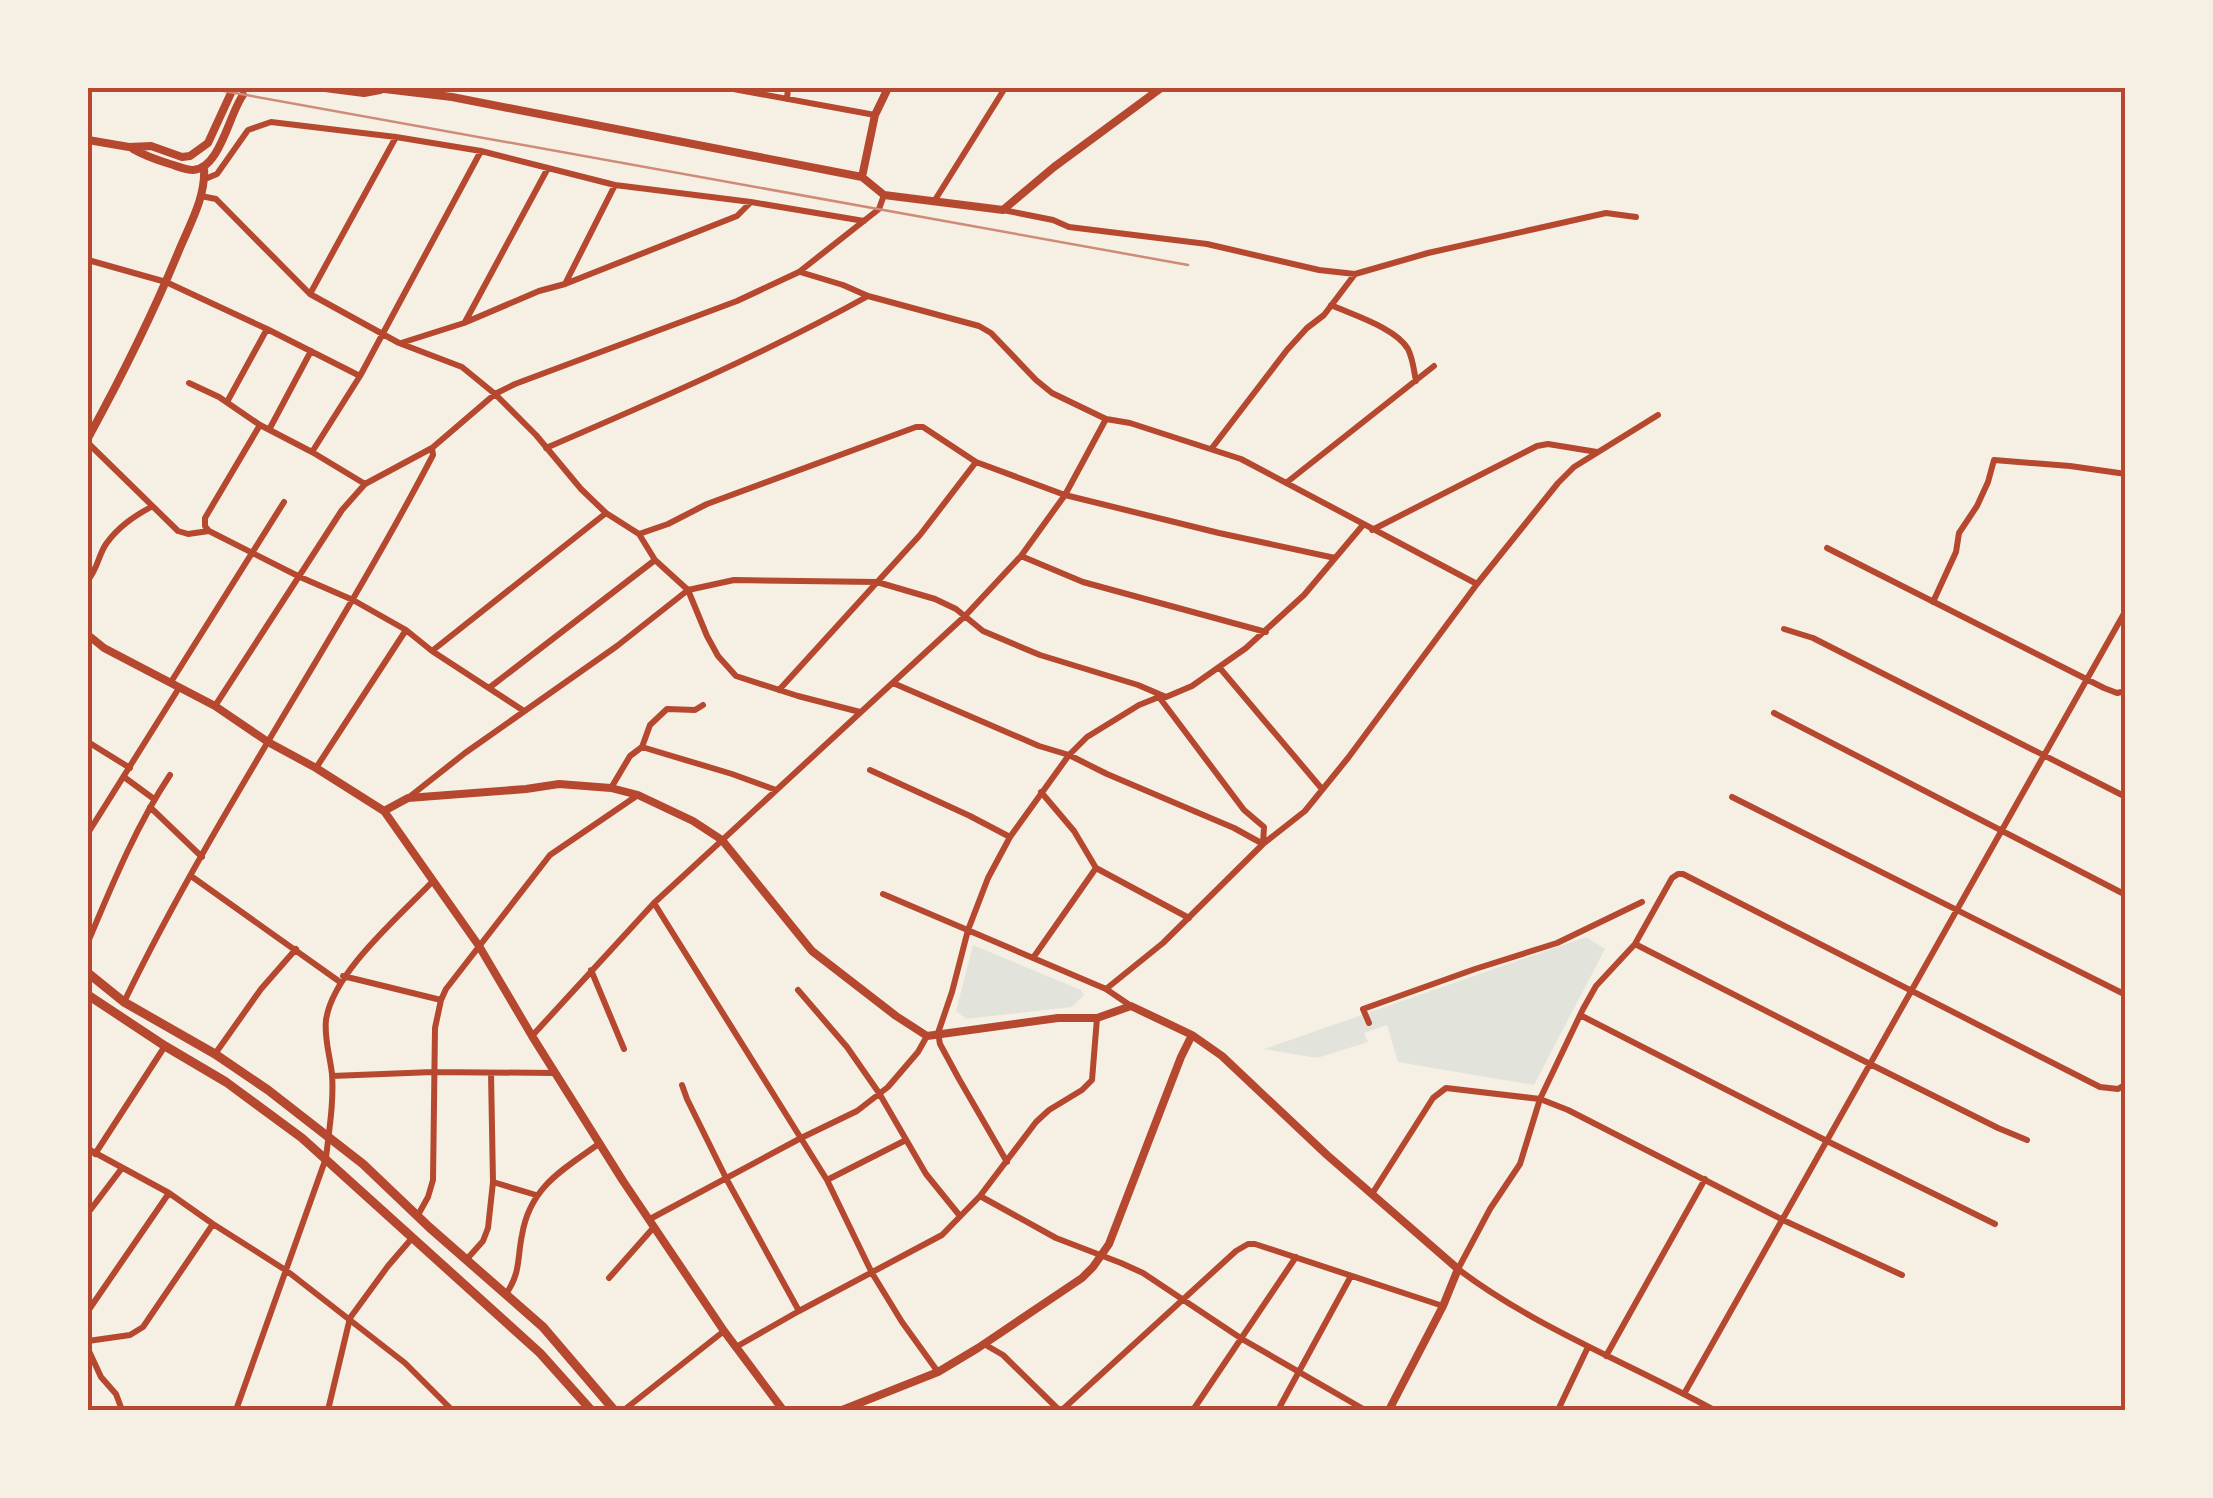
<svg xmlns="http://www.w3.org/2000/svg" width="2213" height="1498" font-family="Georgia,serif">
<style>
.green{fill:#e2e4dc}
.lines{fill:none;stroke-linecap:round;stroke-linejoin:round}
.minor{stroke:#b5482f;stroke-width:6}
.tertiary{stroke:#b5482f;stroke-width:8}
.secondary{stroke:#b5482f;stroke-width:9}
.rail{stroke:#cf8b77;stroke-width:2.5}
.neatline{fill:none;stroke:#b5482f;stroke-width:4}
</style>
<rect width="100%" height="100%" fill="#f6efe4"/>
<path class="green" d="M1586,937L1605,949L1534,1085L1398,1062L1387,1025L1364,1033L1368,1042L1317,1058L1264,1049Z
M973,945L1081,990L1084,995L1072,1007L966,1019L956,1011Z"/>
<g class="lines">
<path class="minor" d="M728,88L875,115
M787,99L788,88
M205,179L217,174L248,130L271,122L396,137L481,151L615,185L751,202L864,221
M201,196L216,199L310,294L399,343L462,367L495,394L536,435L581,489L606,513L639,534L655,560L688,590L707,636L718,656L736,676L798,696L860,712
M935,200L1005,88
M1003,210L1053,220L1069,227L1207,244L1319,270L1355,274
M88,260L166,282L267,329L360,376
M800,272L843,285L868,296L979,326L991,333L1036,380L1052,393L1106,419L1130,423L1241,459L1477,584
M566,282L615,185
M310,294L396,137
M1331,305C1353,315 1396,328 1408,349C1413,359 1414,371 1416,381
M465,322L548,168
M401,343L464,323L539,291L565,284L737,216L750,203
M189,383L219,397L260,425L312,452L365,484
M227,402L267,329
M260,425L205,518V526L209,531L300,577L353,600L406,630L432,651L524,711
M270,428L311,351
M88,443L178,531L188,534L209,531
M546,448C655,401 764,354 868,296
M1212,448L1287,350L1307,328L1324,315L1355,274L1428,253L1606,213L1636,217
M312,452L360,376L481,151
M1286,483L1434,366
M1372,530L1537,446L1548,444L1597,452
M639,534L668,524L707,504L916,427H923L976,462L1065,495L1219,533L1335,558
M1827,548L2104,688L2117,693L2126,691
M1021,556L1083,582L1266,632
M88,580C98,568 98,556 106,544C118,527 133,517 151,507
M1933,602L1956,552L1959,533L1977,506L1988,482L1994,460L2070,466L2126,474
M1784,629L1813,638L2126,797
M432,651L606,513
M1219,667L1322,789
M171,682L284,502
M893,683L1039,746L1069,755L1107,774L1234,828L1263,844L1264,827L1244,810L1159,697
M489,688L655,560
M779,690L920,535L976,462
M703,705L695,710L667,709L650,725L642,747L732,774L776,790
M215,706L342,510L365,484L432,448L495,394L515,384L737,301L799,272L879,209L884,195
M1774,713L2126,895
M88,742L130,768
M316,768L406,630
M870,770L970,816L1010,837
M124,777L154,799
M611,788L630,756L642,747
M1041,792L1074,831L1096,868L1189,918
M1732,797L2126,995
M408,798L465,753L617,646L688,590L734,580L877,582L935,599L956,609L983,631L1040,655L1138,685L1166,697
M150,807L202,857
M88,833L179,688
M191,876L340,982
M883,894L1106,989L1131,1006
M654,903L827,1180L872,1273L902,1322L938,1372
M88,942C112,885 136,826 170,775
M1635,944L1870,1064L1998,1128L2027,1140
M1033,958L1096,868
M591,970L624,1049
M343,976L441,1000
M1106,989L1163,943L1263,844L1305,811L1348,758L1477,584L1558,483L1574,467L1658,415
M798,990L847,1047L879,1093L926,1174L960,1216
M124,1002C215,814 336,641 433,455L432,448
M1580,1015L1827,1141L1995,1224
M1369,1023L1363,1009L1475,969L1557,943L1642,902
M532,1036L654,903L965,616L1021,556L1065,495L1106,419
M215,1054L261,989L296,949
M332,1076L433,1072L555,1073
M682,1085L687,1099L727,1180L799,1311
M88,1149L169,1193L213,1224L287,1271L405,1363L452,1410
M95,1154L165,1046
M1007,1162L959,1079L940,1044L938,1033L952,992L968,930L988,878L1010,837L1069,755L1087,737L1139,705L1159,697H1166L1192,686L1246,648L1304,595L1363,525
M827,1180L906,1140
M493,1182L536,1195
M1372,1194L1433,1098L1446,1088L1540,1099L1568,1110L1783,1220L1902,1275
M980,1196L1056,1238L1121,1263L1143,1273L1242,1339L1365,1410
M88,1213L122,1168
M418,1215L428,1197L433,1180L435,1028L441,1000L446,989L550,855L638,795
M650,1219L801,1138L857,1111L888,1087L918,1052L927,1036
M467,1259L483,1241L488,1228L493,1182L491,1073
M609,1278L654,1227
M506,1294C521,1272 517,1259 522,1235C530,1186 564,1169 600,1143
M88,1311L169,1193
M88,1341L130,1335L143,1327L213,1224
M984,1344L1003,1355L1059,1410
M736,1347L799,1311L942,1235L980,1196L1036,1122L1049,1110L1082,1090L1092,1080L1097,1018
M88,1349L101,1377L116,1394L122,1410
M1606,1356L1705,1179
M1684,1394L2126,610
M236,1410L326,1158C329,1130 334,1102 332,1074C330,1056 324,1038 326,1020C333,972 400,916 433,881
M328,1410L350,1318L388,1266L413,1237
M624,1410L724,1331
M1062,1410L1236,1251L1248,1244H1255L1443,1306
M1193,1410L1296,1257
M1278,1410L1351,1276
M1558,1410L1588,1347
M1714,1410C1629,1363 1536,1328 1458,1269L1490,1209L1520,1164L1540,1099L1583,1009L1596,986L1635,944L1672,878L1678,874H1683L2100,1087L2118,1089L2126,1084"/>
<path class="tertiary" d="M325,88L364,93L380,90
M376,88L452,97L862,177L884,195L1003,210L1054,167L1161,88
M88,140L129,147L151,146L182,157L190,156L208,143L231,93
M133,149C145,156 157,160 170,164C177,166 185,170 193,170C220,169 229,114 243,95
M862,177L875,115L888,88
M88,438C122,376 153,314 180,248C191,222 206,196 204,167
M88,635L104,648L215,706L268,742L316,768L384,811L479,946L532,1036L623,1181L724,1331L783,1410
M384,811L408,798L526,789L559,784L611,788L638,795L693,821L722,840L812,951L896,1016L927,1036L1058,1018H1097L1131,1006L1192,1035L1222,1056L1327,1155L1458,1269L1443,1306L1389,1410
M842,1410L938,1372L978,1348L1082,1278L1093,1267L1109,1244L1181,1057L1192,1035"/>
<path class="secondary" d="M88,973L124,1002L215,1054L268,1090L363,1164L429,1227L543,1327L614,1410
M88,995L165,1046L226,1082L302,1138L540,1353L591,1410"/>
<path class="rail" d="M207,88L1188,265"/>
</g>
<rect width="2213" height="1498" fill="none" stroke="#f6efe4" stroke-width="180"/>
<rect x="90" y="90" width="2033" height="1318" class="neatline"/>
</svg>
